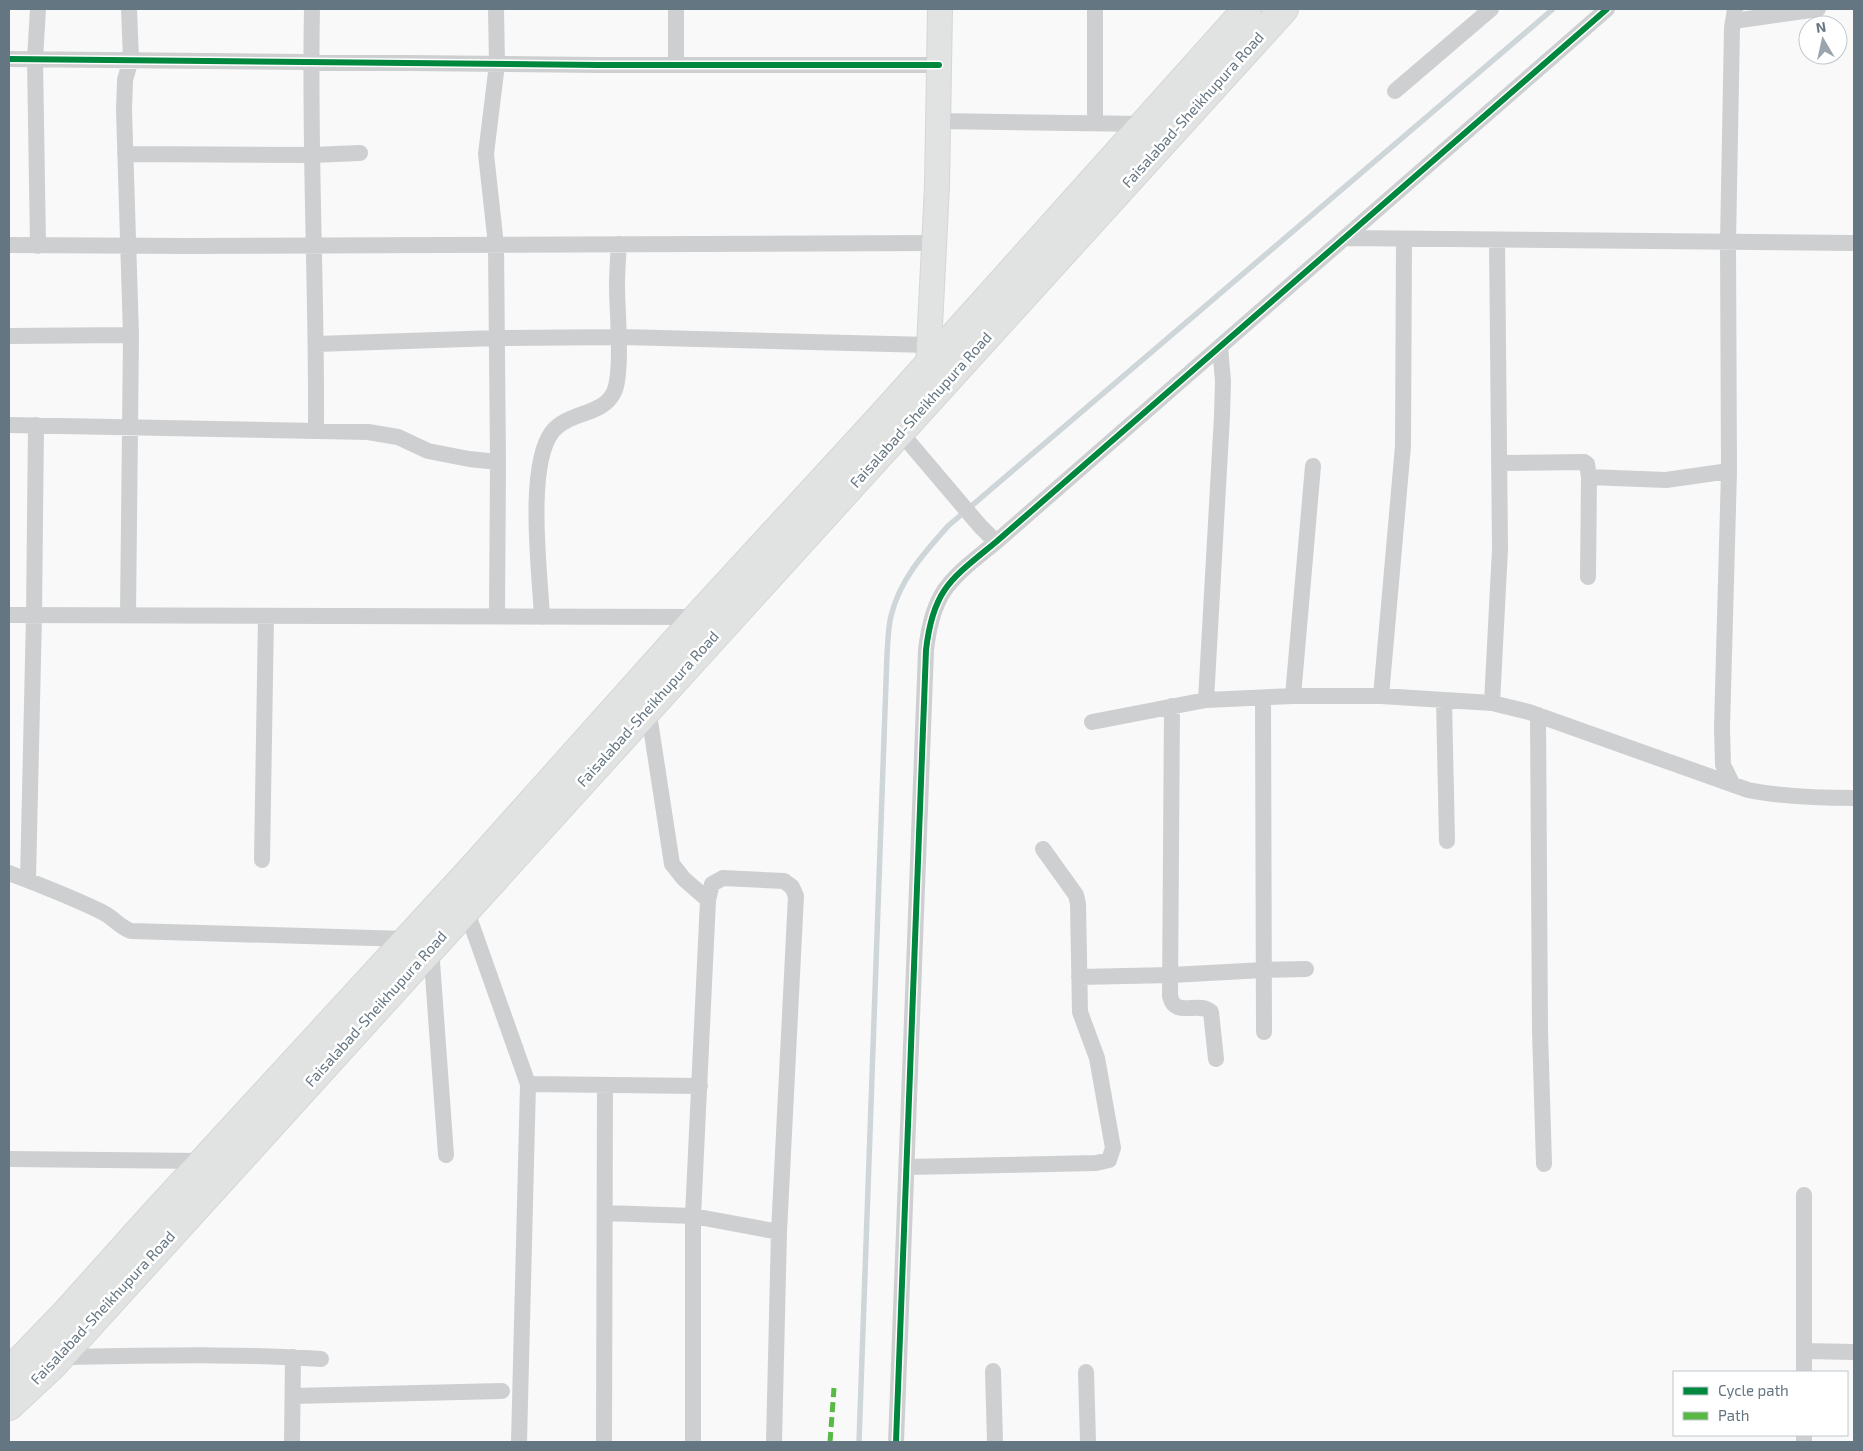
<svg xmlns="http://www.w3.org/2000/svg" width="1863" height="1451" font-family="'Exo 2',sans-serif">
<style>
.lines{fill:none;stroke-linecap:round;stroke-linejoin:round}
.stream{stroke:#ced6d9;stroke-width:5.5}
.secondary-casing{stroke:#d5d6d7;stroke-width:26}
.highway-casing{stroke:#d5d6d6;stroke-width:30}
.street{stroke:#cecfd0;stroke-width:16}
.secondary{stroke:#e1e2e2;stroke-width:24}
.highway{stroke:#e1e2e2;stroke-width:28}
.quiet{stroke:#58b947;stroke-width:5;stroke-dasharray:10 5;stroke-linecap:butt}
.cycleway-casing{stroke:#fff;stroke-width:9}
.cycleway{stroke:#00873e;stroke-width:6}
.labels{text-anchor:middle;stroke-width:5;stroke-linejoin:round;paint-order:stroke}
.street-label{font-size:15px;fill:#657683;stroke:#fff}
</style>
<rect width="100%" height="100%" fill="#f9f9f9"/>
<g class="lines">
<path class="stream" d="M859,1442L887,654C888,642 888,628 891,616C900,579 924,553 948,526L1553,9"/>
<defs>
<path id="secondary" d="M928,366L937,186L940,9"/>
<path id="highway" d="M9,1372L65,1314L152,1217L473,868L701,613L884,414L1247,9
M9,1406L53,1365L1284,9"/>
</defs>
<use href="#secondary" class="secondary-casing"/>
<use href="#highway" class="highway-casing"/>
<path class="street" d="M38,9L35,59L38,246
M312,9C309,149 317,290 316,431
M496,9L497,64L486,154L496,245L498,462L497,616
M1733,21L1818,9
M9,59L598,65H939
M676,65V9
M1395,91L1491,9
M938,121L1144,124
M1095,123V9
M125,154L312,155L360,153
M1345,238L1854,243
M9,245L188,246L934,243
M9,336L131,335
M316,344L497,338L623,337L929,345
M9,425L368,432L398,437L428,451L469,459L498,462
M896,427L980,526L996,542
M1499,463L1584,462L1587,464L1589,477L1588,577
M1589,477L1666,480L1729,471
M9,615L698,617
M128,615L131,335L124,110L125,80L131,59L129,9
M542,617C540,573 526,467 552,432C569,411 603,416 614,392C623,373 617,310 617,286C617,272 618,258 619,244
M1293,696L1313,466
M1381,696L1403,446L1404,239
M1263,698L1264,1032
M1206,700L1222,416L1223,381L1220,347
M1444,700L1447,841
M1492,703L1500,549L1497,240
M1172,706L1170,996C1175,1019 1199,1000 1211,1012L1216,1059
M648,708L672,864L684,879L708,900
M1538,715L1540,1031L1544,1164
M1092,722L1206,700L1293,696H1381L1492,703L1529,712L1748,790C1783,797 1818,798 1854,798
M1733,785L1723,765L1722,728L1729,471L1728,242L1732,28L1735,9
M262,860L266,616
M9,873C40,885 72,897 102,912C113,917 119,927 131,931L407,939
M28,880L34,615L36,425
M466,909L528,1084L519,1442
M431,948L446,1155
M1079,977L1171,975L1264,970L1306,969
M528,1084L700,1086
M9,1159L202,1161
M907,1167L1096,1163L1109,1160L1113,1148L1097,1058L1080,1012L1078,904L1076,895L1043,849
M605,1213L693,1216L779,1232
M1804,1351L1854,1352
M60,1357C147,1356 234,1353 321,1359
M993,1371L995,1442
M1086,1372L1088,1442
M1804,1372V1195
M293,1396L502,1391
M1804,1435V1442
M292,1442L293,1357
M604,1442L605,1085
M693,1442V1216L708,900L712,884L723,878L784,881L792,887L796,896L779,1232L774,1442
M896,1442L926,650C933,589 951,579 996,542L1607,9"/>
<use href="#secondary" class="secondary"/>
<use href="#highway" class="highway"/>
<path class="quiet" d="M830,1442L834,1388"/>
<defs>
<path id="cycleway" d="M9,59L598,65H939
M896,1442L926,650C933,589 951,579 996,542L1607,9"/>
</defs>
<use href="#cycleway" class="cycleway-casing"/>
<use href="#cycleway" class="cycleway"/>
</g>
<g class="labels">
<g class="street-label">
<text transform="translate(1193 110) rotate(-48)" y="5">Faisalabad-Sheikhupura Road</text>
<text transform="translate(921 410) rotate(-48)" y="5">Faisalabad-Sheikhupura Road</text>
<text transform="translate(648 709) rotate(-48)" y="5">Faisalabad-Sheikhupura Road</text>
<text transform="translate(376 1009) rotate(-48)" y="5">Faisalabad-Sheikhupura Road</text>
<text transform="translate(103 1308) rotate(-47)" y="5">Faisalabad-Sheikhupura Road</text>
</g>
</g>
<rect width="1863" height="1451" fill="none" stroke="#657683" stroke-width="20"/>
<rect x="1673" y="1371" width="175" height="65" fill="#ffffff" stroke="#c1c8cd"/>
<rect x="1683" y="1387" width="25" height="8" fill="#00873e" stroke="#c1c8cd"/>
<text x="1718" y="1396" font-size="15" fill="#657683">Cycle path</text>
<rect x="1683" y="1412" width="25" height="8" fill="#58b947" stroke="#c1c8cd"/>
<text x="1718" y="1421" font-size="15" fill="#657683">Path</text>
<g transform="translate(1823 40) rotate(351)"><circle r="24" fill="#ffffff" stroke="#c1c8cd"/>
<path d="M0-4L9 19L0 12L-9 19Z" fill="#99a4ac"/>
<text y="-8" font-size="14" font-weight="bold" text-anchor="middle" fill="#657683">N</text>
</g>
</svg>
